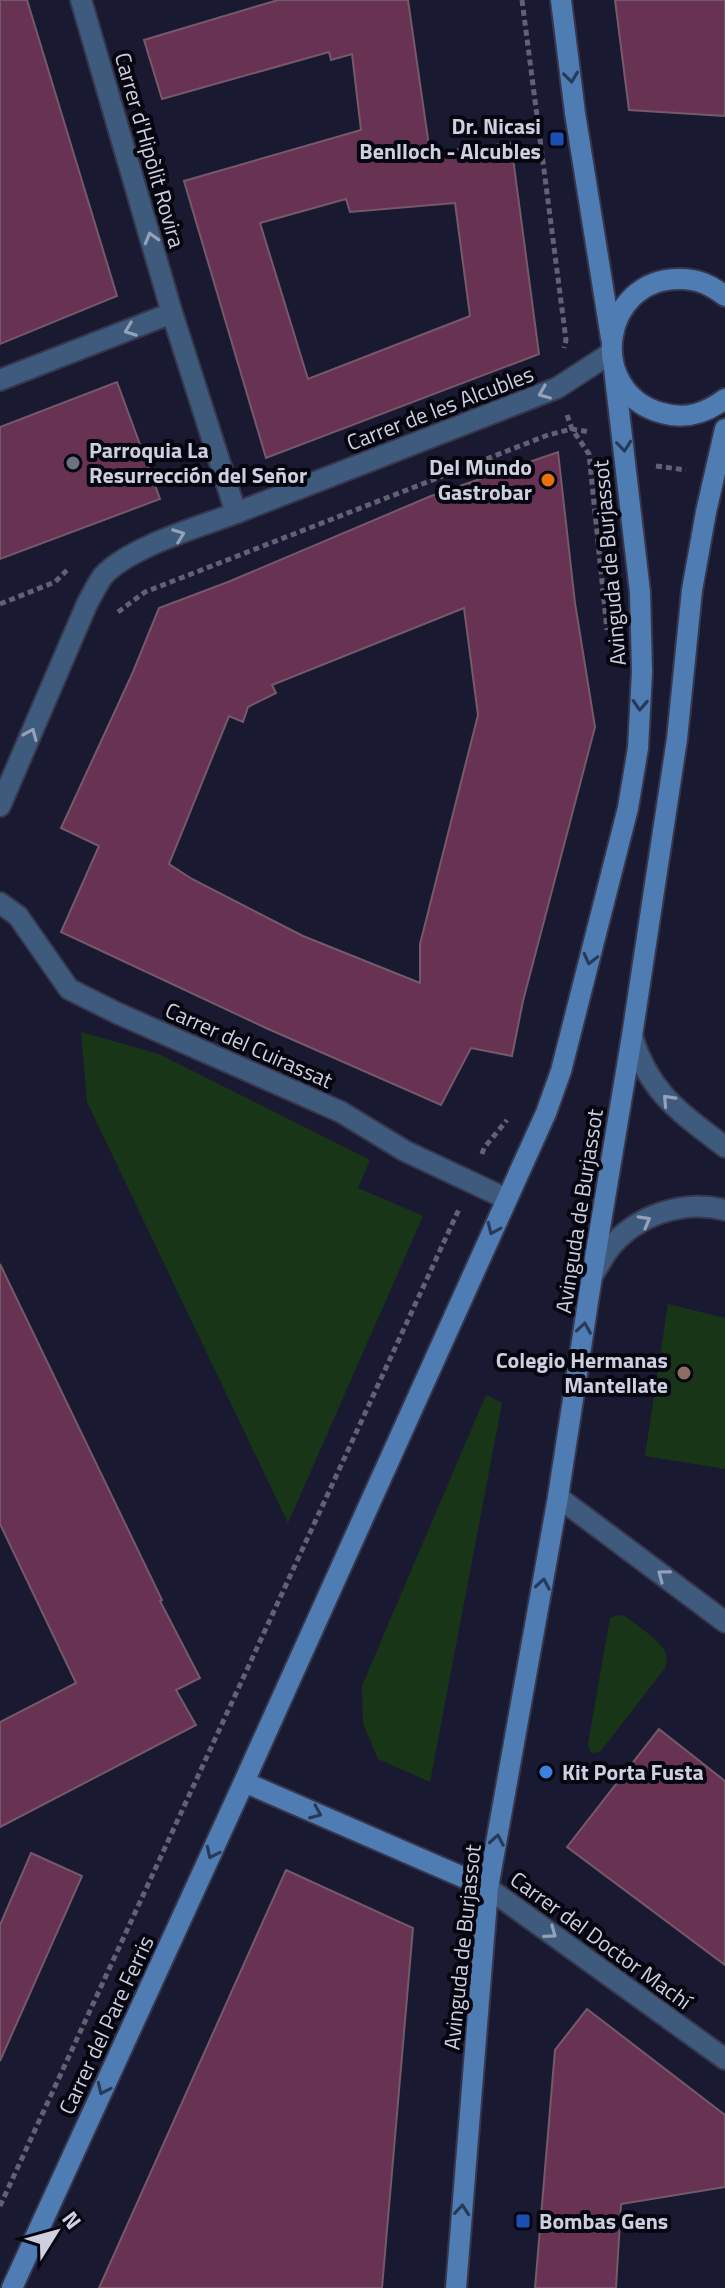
<svg xmlns="http://www.w3.org/2000/svg" width="725" height="2288" font-family="'Titillium Web',sans-serif">
<style>
.green{fill:#183617}
.building{fill:#683353;stroke:#765969;stroke-width:2;fill-rule:evenodd}
.lines{fill:none;stroke-linecap:round;stroke-linejoin:round}
.minor-casing{stroke:#36374d;stroke-width:24}
.secondary-casing{stroke:#36374d;stroke-width:24}
.path{stroke:#606175;stroke-width:5;stroke-dasharray:6 4;stroke-linecap:butt}
.minor{stroke:#3e5a7c;stroke-width:20}
.secondary{stroke:#4f7cb3;stroke-width:20}
.oneway{stroke:#273b59}
.oneway2{stroke:#94a1b8}
.transit-dot{fill:#1a4fb4;stroke:#060610;stroke-width:3}
.worship-dot{fill:#6b7280;stroke:#060610;stroke-width:3}
.food-dot{fill:#e8710a;stroke:#060610;stroke-width:3}
.education-dot{fill:#8d6e63;stroke:#060610;stroke-width:3}
.shop-dot{fill:#3f7fe0;stroke:#060610;stroke-width:3}
.labels{text-anchor:middle;stroke-width:8;stroke-linejoin:round;paint-order:stroke}
.poi-label{font-size:22px;font-weight:bold;fill:#ced0e0;stroke:#060610;text-anchor:end}
.street-label{font-size:22px;fill:#ced0e0;stroke:#060610}
</style>
<rect width="100%" height="100%" fill="#191a31"/>
<path class="green" d="M81,1032L159,1054L370,1160L358,1188L423,1216L288,1523L87,1102Z
M668,1304L725,1318V1469L645,1456Z
M486,1395L502,1403L430,1782L378,1759L363,1723L362,1686Z
M619,1615L625,1616C635,1624 663,1642 666,1654C668,1659 666,1662 665,1668L600,1752L591,1753L588,1744L610,1618Z"/>
<path class="building" d="M0,0H27L117,296L0,344Z
M278,0H408L430,153L511,143L539,354L266,458L184,181L361,130L352,54L331,60L329,52L162,99L144,40ZM346,199L350,212L455,203L470,316L308,379L260,223Z
M615,0H725V116L629,110Z
M117,382L160,499L0,559V427Z
M558,452L575,603L595,727L523,1001L512,1056L471,1048L441,1105L266,1028L61,932L99,846L61,828L133,672L159,608L228,582L431,496ZM464,608L478,715L420,944V983L303,936L192,879L169,864L229,716L243,722L248,707L276,693L272,685Z
M0,1264L162,1600L160,1601L200,1678L176,1690L196,1725L0,1827V1722L76,1683L0,1524Z
M659,1729L725,1781V1965L567,1847Z
M31,1853L82,1876L0,2061V1925Z
M286,1870L413,1928L382,2288H99Z
M587,2009L725,2115V2187L621,2204L616,2288H535L555,2050Z"/>
<g class="lines">
<defs>
<path id="minor" d="M81,0L172,313
M0,380L172,313L236,513C199,527 129,547 103,576C97,584 92,595 87,604L0,806
M236,513L557,388L611,353
M0,903L18,916L69,989L117,1013L341,1112L405,1151L507,1199
M632,1036C649,1093 681,1113 725,1147
M592,1276C598,1267 603,1257 609,1249C636,1215 684,1199 725,1210
M558,1497L725,1622
M488,1888L725,2059"/>
<path id="secondary" d="M561,0L575,113L611,338
M725,296C711,285 698,279 680,279C601,278 585,392 662,413C686,420 706,413 725,399
M244,1782L488,1888
M12,2288L244,1782L546,1113L561,1071L628,808L638,748L642,672L640,592L614,368
M456,2288L488,1888L558,1497L592,1276L632,1036L677,739L692,590L706,512L725,429"/>
</defs>
<use href="#minor" class="minor-casing"/>
<use href="#secondary" class="secondary-casing"/>
<path class="path" d="M522,0L566,340L564,348
M567,415L572,429L589,454L607,630
M656,466L686,470
M0,604L55,582L68,569
M118,612L145,592L548,435L572,429L590,432
M482,1154L484,1148L507,1120
M0,2206L460,1207"/>
<use href="#minor" class="minor"/>
<use href="#secondary" class="secondary"/>
</g>
<defs><path id="oneway-chevron" d="M-2-3.5L2.5 0L-2 3.5" fill="none" stroke-width="1.6" stroke-linecap="round" stroke-linejoin="round" transform="scale(2)"/></defs>
<g class="oneway">
<use href="#oneway-chevron" transform="translate(571 77) rotate(83)"/>
<use href="#oneway-chevron" transform="translate(624 446) rotate(84)"/>
<use href="#oneway-chevron" transform="translate(640 705) rotate(93)"/>
<use href="#oneway-chevron" transform="translate(590 959) rotate(104)"/>
<use href="#oneway-chevron" transform="translate(493 1229) rotate(114)"/>
<use href="#oneway-chevron" transform="translate(584 1328) rotate(-81)"/>
<use href="#oneway-chevron" transform="translate(543 1584) rotate(-80)"/>
<use href="#oneway-chevron" transform="translate(316 1813) rotate(23)"/>
<use href="#oneway-chevron" transform="translate(497 1840) rotate(-80)"/>
<use href="#oneway-chevron" transform="translate(212 1853) rotate(115)"/>
<use href="#oneway-chevron" transform="translate(103 2089) rotate(115)"/>
<use href="#oneway-chevron" transform="translate(462 2210) rotate(-85)"/>
</g>
<g class="oneway2">
<use href="#oneway-chevron" transform="translate(151 238) rotate(-106)"/>
<use href="#oneway-chevron" transform="translate(130 330) rotate(159)"/>
<use href="#oneway-chevron" transform="translate(544 393) rotate(158)"/>
<use href="#oneway-chevron" transform="translate(179 535) rotate(-21)"/>
<use href="#oneway-chevron" transform="translate(31 734) rotate(-67)"/>
<use href="#oneway-chevron" transform="translate(668 1100) rotate(-133)"/>
<use href="#oneway-chevron" transform="translate(645 1221) rotate(-29)"/>
<use href="#oneway-chevron" transform="translate(663 1575) rotate(-143)"/>
<use href="#oneway-chevron" transform="translate(551 1933) rotate(36)"/>
</g>
<g class="transit-dot">
<rect x="549" y="131" width="16" height="16" rx="4"/>
<rect x="515" y="2213" width="16" height="16" rx="4"/>
</g>
<circle class="worship-dot" cx="73" cy="463" r="8"/>
<circle class="food-dot" cx="548" cy="480" r="8"/>
<circle class="education-dot" cx="684" cy="1373" r="8"/>
<circle class="shop-dot" cx="546" cy="1772" r="8"/>
<g class="labels">
<g class="poi-label">
<text x="541" y="134">Dr. Nicasi<tspan x="541" dy="25">Benlloch - Alcubles</tspan></text>
<text x="89" y="458" text-anchor="start">Parroquia La<tspan x="89" dy="25">Resurrección del Señor</tspan></text>
<text x="532" y="475">Del Mundo<tspan x="532" dy="25">Gastrobar</tspan></text>
<text x="668" y="1368">Colegio Hermanas<tspan x="668" dy="25">Mantellate</tspan></text>
<text x="562" y="1780" text-anchor="start">Kit Porta Fusta</text>
<text x="539" y="2229" text-anchor="start">Bombas Gens</text>
</g>
<g class="street-label">
<text transform="translate(150 150) rotate(74)" y="8">Carrer d'Hipòlit Rovira</text>
<text transform="translate(440 408) rotate(-21)" y="8">Carrer de les Alcubles</text>
<text transform="translate(609 563) rotate(-95)" y="8">Avinguda de Burjassot</text>
<text transform="translate(249 1045) rotate(24)" y="8">Carrer del Cuirassat</text>
<text transform="translate(579 1211) rotate(-81)" y="8">Avinguda de Burjassot</text>
<text transform="translate(601 1940) rotate(36)" y="8">Carrer del Doctor Machí</text>
<text transform="translate(462 1947) rotate(-84)" y="8">Avinguda de Burjassot</text>
<text transform="translate(106 2025) rotate(-65)" y="8">Carrer del Pare Ferris</text>
</g>
</g>
<g transform="translate(56 2232) rotate(53)" stroke="#060610" stroke-width="6" paint-order="stroke">
<path d="M0-6L14 30L0 20L-14 30Z" fill="#ced0e0"/>
<text y="-12" font-size="22" font-weight="bold" text-anchor="middle" fill="#ced0e0">N</text>
</g>
</svg>
